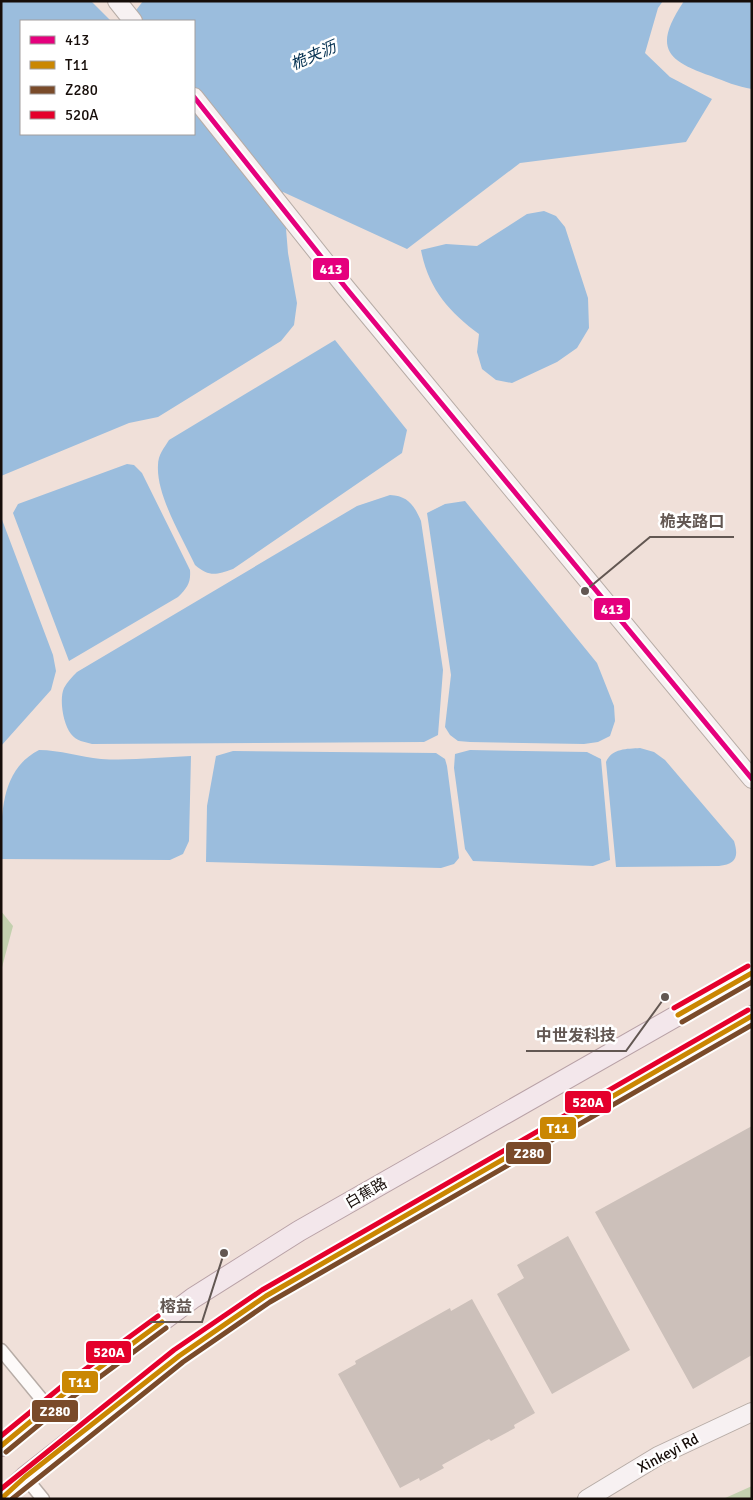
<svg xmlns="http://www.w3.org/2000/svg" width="753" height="1500" font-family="Signika,'Noto Sans SC',sans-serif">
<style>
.green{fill:#c3d0ae}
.water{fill:#9bbddd}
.building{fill:#ccc0ba}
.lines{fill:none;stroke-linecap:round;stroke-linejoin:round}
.street-casing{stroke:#b7aca6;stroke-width:15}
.secondary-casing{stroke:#b7aca6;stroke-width:20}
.primary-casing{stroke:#b8a1a6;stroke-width:22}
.street{stroke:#fdfaf9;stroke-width:12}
.secondary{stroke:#f7f1f2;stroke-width:18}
.primary{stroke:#f3e7eb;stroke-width:20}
.bus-1-casing{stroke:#fff;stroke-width:9}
.bus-2-casing{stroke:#fff;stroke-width:9}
.bus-3-casing{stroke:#fff;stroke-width:9}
.bus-4-casing{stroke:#fff;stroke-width:9}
.bus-1{stroke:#e5007d;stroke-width:5}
.bus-2{stroke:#ca8702;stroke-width:5}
.bus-3{stroke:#7a4b2a;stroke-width:5}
.bus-4{stroke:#e4002b;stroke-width:5}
.labels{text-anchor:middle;stroke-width:5;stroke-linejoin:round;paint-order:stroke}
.street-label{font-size:15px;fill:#160d09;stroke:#fff}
.water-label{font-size:16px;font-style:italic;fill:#043050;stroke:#fff}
.leader{fill:none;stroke:#625752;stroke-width:2}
.callout-dot{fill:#625752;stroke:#fff;stroke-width:2}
.callout-label{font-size:16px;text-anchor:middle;font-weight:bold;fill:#625752;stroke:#fff;stroke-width:5;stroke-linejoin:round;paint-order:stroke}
.line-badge{stroke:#fff;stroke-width:2}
.badge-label{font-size:14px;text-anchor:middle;font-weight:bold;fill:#fff}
</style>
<rect width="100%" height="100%" fill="#f0e0d9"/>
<path class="green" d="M1,911L13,926L1,971Z
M752,1486V1499H723Z"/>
<path class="water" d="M1,1H91L111,21H21V134H194V21H128L143,1H663L658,8L645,53L670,77L712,99L686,142L520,163L407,249L283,192L288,253L297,303L294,325L281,341L158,417L129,423L1,476Z
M684,1H752V89C738,87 724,81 711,76C664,60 654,46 684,1Z
M544,211L556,216L565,227L588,298L589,328L577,348L557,362L512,383L496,380L482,369L477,352L479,334C449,312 428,288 421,250L446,244L477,246L527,214Z
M335,340L407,430L402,453L233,569C216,575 209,577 195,565C182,537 156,495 158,465C158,455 164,448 169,440Z
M127,464L134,465L142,473L190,570C191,583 187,588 178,597L69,661L13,513L18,504Z
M390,495C408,496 414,505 421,521L443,670L438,735L424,742L92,744C85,742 76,741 71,734C63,724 59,699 64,688C67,682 72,677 77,672L357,506Z
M465,501L597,663L614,706L615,721L610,736L598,742L584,744L470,742L458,741L450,735L445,727L451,675L427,513L445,504Z
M1,517L53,655L56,671L51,690L1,746Z
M640,748L654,752L665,760L734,841C739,857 736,864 719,866L616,867L606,762C612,748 627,749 640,748Z
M39,750C60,750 80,757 101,759C130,761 161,757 191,756L189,841L183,854L170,860L1,859C1,815 0,770 39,750Z
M470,750L587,752L601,759L610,860L593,866L473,861L465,849L454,768L455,754Z
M233,751L436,753L445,759L447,766L459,858L454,864L441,868L206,862L207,806L216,756Z"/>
<path class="building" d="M752,1126V1355L693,1389L595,1212Z
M568,1236L630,1350L552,1394L497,1294L524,1278L517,1265Z
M472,1299L535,1413L514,1425L515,1428L491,1441L489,1439L442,1465L444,1468L420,1481L419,1478L400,1488L338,1374L356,1364L355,1361L450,1308L451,1311Z"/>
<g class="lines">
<defs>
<path id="street" d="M1,1350L48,1407
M25,1477L43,1499"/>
<path id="secondary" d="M117,1L133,21
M194,97L346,288L752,779
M587,1499L658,1456L752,1412"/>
<path id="primary" d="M1,1446L65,1393L193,1298L299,1231L752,973
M1,1499L25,1477L179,1356L266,1296L752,1016"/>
</defs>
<use href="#street" class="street-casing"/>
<use href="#secondary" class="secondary-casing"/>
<use href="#primary" class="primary-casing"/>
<use href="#street" class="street"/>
<use href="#secondary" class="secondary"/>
<use href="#primary" class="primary"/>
<defs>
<path id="bus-1" d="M194,97L346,288L752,779"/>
<path id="bus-2" d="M678,1015L752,973
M1,1446L65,1393L162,1322
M1,1499L25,1477L179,1356L266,1296L752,1016"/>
<path id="bus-3" d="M682,1022L752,982
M6,1452L70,1399L166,1328
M12,1499L183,1362L270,1302L752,1025"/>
<path id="bus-4" d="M674,1008L748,966
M1,1436L61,1387L158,1316
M1,1489L174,1350L262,1290L748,1010"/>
</defs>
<use href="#bus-1" class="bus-1-casing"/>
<use href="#bus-2" class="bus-2-casing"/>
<use href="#bus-3" class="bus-3-casing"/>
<use href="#bus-4" class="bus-4-casing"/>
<use href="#bus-1" class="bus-1"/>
<use href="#bus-2" class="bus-2"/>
<use href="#bus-3" class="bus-3"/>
<use href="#bus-4" class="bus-4"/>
</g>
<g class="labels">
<g class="street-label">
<text transform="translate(366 1193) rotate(-30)" y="5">白蕉路</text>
<text transform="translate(668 1453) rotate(-28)" y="5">Xinkeyi Rd</text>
</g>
<g class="water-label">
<text transform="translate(313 55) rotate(-24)" y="6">桅夹沥</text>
</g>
</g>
<path class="leader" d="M585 591L650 537H734M665 997L626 1051H526M224 1253L202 1322H150"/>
<g class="callout-dot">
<circle cx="585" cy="591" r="5"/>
<circle cx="665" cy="997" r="5"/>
<circle cx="224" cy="1253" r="5"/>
</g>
<g class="callout-label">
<text x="692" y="527">桅夹路口</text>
<text x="576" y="1041">中世发科技</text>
<text x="176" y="1312">榕益</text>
</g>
<g class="line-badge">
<rect x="312" y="257" width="38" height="24" rx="5" fill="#e5007d"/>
<rect x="593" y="597" width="38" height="24" rx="5" fill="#e5007d"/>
<rect x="564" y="1090" width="48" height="24" rx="5" fill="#e4002b"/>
<rect x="539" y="1116" width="38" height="24" rx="5" fill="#ca8702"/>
<rect x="505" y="1141" width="47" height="24" rx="5" fill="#7a4b2a"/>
<rect x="85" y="1340" width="47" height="24" rx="5" fill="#e4002b"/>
<rect x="61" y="1370" width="38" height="24" rx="5" fill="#ca8702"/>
<rect x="31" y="1399" width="48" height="24" rx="5" fill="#7a4b2a"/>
</g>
<g class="badge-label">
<text x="331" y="274">413</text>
<text x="612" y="614">413</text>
<text x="588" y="1107">520A</text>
<text x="558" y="1133">T11</text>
<text x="529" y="1158">Z280</text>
<text x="109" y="1357">520A</text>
<text x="80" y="1387">T11</text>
<text x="55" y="1416">Z280</text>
</g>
<rect width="753" height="1500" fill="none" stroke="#160d09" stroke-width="5"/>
<rect x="20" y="20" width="175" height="115" fill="#ffffff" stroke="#a29e9d"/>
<rect x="30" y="36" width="25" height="8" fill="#e5007d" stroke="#a29e9d"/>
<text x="65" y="45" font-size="15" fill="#160d09">413</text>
<rect x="30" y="61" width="25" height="8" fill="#ca8702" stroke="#a29e9d"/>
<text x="65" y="70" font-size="15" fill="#160d09">T11</text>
<rect x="30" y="86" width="25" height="8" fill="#7a4b2a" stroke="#a29e9d"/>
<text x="65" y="95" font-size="15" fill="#160d09">Z280</text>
<rect x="30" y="111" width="25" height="8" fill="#e4002b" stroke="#a29e9d"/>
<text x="65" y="120" font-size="15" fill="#160d09">520A</text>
</svg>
